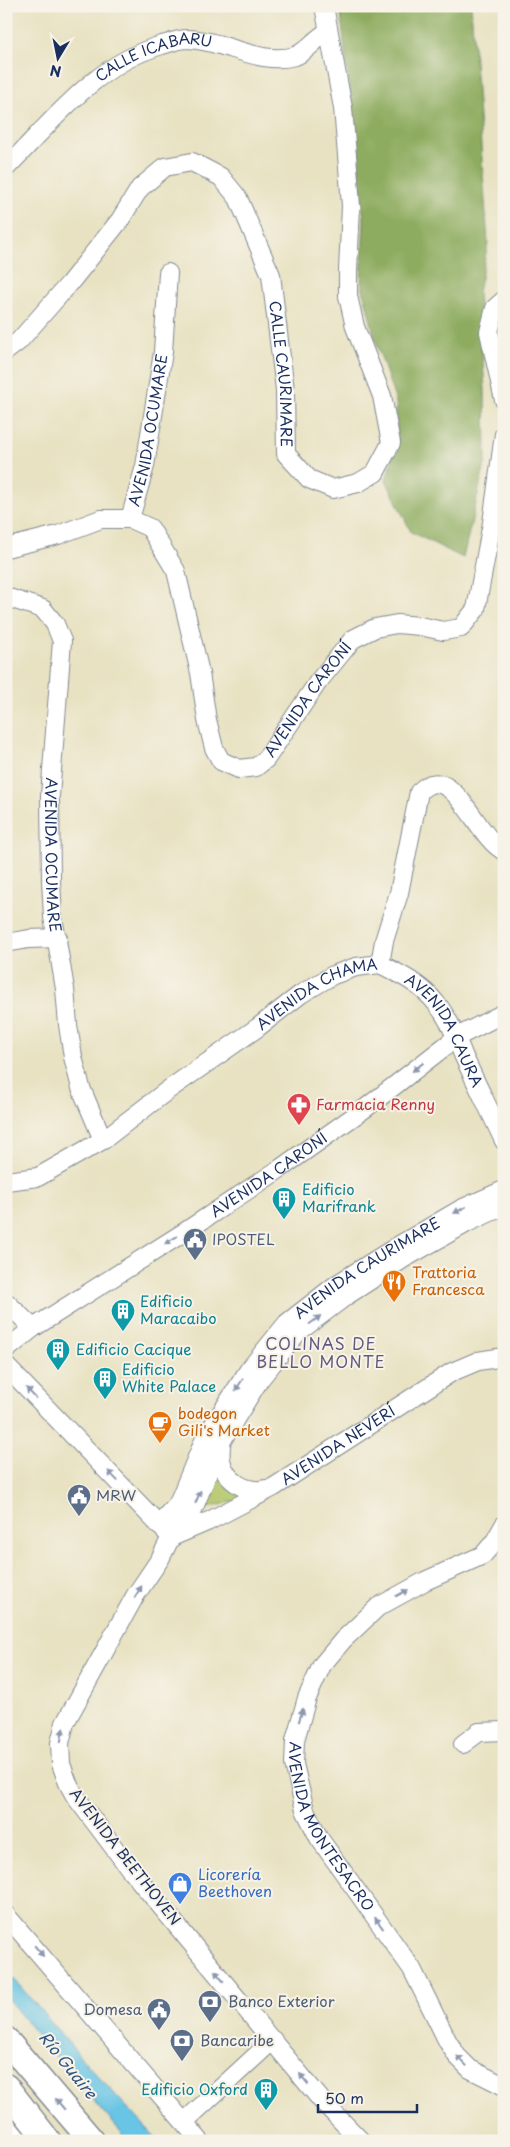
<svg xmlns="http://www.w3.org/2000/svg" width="510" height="2147" font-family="'Playpen Sans',sans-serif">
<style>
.green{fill:#b2c76b;stroke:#667b64}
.forest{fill:#8dac5f;stroke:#546e5e}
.water{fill:#67c5e5;stroke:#417aa2}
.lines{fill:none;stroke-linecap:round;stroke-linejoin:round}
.minor-casing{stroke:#828890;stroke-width:20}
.highway-casing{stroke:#828890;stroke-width:28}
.minor{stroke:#fff;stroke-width:18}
.highway{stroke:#fff;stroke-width:25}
.oneway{fill:#8d97ae}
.labels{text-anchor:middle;stroke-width:4;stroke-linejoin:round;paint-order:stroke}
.street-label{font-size:15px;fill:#1b2f5e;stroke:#f7f3e8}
.health-label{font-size:15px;fill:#be3a42;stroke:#f7f3e8;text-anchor:start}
.culture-label{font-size:15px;fill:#0d838f;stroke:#f7f3e8;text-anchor:start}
.service-label{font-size:15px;fill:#4e5e75;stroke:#f7f3e8;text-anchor:start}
.food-label{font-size:15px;fill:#c56008;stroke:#f7f3e8;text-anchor:start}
.shop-label{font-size:15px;fill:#366cbe;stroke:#f7f3e8;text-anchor:start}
.neighbourhood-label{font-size:16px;letter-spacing:1px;fill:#61597e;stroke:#f7f3e8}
.water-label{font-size:16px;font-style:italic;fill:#2e5480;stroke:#f7f3e8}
</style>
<rect width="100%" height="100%" fill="#f7f3e8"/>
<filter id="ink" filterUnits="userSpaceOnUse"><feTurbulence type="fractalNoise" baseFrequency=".02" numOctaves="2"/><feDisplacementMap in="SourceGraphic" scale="10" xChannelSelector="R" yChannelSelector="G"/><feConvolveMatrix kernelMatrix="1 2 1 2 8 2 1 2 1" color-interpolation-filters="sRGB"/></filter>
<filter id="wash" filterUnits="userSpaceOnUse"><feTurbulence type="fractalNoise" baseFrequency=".0096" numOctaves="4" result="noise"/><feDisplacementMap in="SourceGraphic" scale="20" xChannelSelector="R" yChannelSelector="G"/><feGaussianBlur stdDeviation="1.12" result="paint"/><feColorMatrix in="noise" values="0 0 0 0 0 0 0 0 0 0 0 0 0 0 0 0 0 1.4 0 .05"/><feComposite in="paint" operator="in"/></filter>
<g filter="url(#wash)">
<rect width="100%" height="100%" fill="#e8e2c2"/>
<path class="green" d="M219,1465L247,1498L207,1508Z"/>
<path class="forest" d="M340,6H471L488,243L478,292L485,389L486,460L463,558L411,532L386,480L397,443L396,402L376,342L361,282L364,220Z"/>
<path class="water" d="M6,1970L92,2070L159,2141H129L76,2081L6,1997Z"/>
</g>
<g filter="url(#ink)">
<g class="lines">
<defs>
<g id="minor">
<path id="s1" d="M6,168C53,121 95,64 162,45C170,43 179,39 187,39C224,40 260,66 295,56C307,52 316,37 328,32"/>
<path d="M504,300L495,308L489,332L504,400"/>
<path id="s2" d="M6,351L19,341L69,284L120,220L140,188L165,167L192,162L221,177L238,198L271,275L285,390L286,454L309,479L333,489L358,483L375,473L391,443L382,396L355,327L348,296V270L351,206L349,179L343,108L324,6"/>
<path id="s3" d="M130,519L145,466L163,352L168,273"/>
<path id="s4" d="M6,548L58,535L101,519H130L150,528L176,571L200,673L207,720L214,748L221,761L239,769L256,767L266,759L318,682L353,639L375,628L397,624L420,626L443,631L461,628L476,609L492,523L504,434"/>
<path id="s5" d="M6,597L43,609L55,624L62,641L50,796L51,880L53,917L65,989L68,1025L73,1057L81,1088L103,1140"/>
<path d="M6,943L29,939L58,938"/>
<path id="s6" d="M380,964C400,974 422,985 436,1003C450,1019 456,1038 464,1057C477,1085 491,1113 504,1141"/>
<path id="s7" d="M6,1181L38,1177L103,1140L168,1090L257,1028L301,994L333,975L356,967L380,964L384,941L399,893L419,792C452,757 476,838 504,851"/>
<path d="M6,1302L33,1328"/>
<path id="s8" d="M6,1350L33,1328L186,1231L281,1168L367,1107L457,1037L504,1013"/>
<path d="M6,1366L167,1533"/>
<path d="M221,1444C221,1449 220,1455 221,1460C225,1481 247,1494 266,1489"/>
<path id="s9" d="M158,1525L178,1503L205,1438L248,1371L287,1323L337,1284L396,1247L461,1209L504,1190"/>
<path id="s10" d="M504,1525L495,1541L483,1555L425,1581L378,1607L343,1640L322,1665L307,1698L295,1740L294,1764L305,1810L319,1838L412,1969L448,2042L457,2056L470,2069L504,2086"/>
<path id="s11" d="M174,1536L209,1521L274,1487L452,1372L478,1361L504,1357"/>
<path d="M463,1744L479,1732L504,1731"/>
<path d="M6,1915L200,2141"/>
<path d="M184,2122L273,2040"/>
<path d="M6,2125L19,2141"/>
<path d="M361,2141L322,2101L130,1869L75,1796L68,1783L61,1764L60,1743L65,1723L135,1596L160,1559L171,1537L192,1512L221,1442L232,1424L260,1379L297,1333L346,1296L403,1259L469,1222L504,1206"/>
</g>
<path id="highway" d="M6,2040L92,2141
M6,2087L48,2141"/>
</defs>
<use href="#minor" class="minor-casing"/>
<use href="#highway" class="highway-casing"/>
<use href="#minor" class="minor"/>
<use href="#highway" class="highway"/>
</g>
<defs><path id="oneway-solid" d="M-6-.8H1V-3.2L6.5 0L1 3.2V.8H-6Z" transform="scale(1.25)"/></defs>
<g class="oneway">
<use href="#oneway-solid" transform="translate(418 1067) rotate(142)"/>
<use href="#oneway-solid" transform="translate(460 1210) rotate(152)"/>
<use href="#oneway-solid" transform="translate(171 1240) rotate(149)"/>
<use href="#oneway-solid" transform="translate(315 1320) rotate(-37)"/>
<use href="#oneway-solid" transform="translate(239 1385) rotate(123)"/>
<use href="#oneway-solid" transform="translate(31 1393) rotate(-133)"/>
<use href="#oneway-solid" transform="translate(113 1476) rotate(-134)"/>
<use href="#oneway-solid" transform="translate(198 1497) rotate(-68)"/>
<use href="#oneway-solid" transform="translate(138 1592) rotate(-58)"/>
<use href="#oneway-solid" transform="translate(402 1593) rotate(-28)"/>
<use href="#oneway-solid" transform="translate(301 1715) rotate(-72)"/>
<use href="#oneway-solid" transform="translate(62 1735) rotate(-79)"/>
<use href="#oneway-solid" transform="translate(379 1923) rotate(-126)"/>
<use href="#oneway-solid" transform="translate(39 1951) rotate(50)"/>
<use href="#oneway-solid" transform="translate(219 1976) rotate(-130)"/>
<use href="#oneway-solid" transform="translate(462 2061) rotate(-134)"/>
<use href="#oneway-solid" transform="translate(304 2079) rotate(-129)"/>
<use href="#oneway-solid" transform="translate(60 2104) rotate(-130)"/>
</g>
</g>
<defs>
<symbol id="pharmacy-pin" viewBox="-11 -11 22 30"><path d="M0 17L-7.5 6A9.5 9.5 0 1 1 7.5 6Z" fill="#e0444e" stroke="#f7f3e8"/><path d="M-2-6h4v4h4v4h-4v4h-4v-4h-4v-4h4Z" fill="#fff"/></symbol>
<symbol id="building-pin" viewBox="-11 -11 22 30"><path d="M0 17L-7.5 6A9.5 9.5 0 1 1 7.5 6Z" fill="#0f9aa8" stroke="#f7f3e8"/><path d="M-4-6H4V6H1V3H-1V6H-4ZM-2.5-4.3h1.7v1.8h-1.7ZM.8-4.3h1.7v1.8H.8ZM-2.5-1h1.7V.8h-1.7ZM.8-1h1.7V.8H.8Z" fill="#fff"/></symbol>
<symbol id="civic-pin" viewBox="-11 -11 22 30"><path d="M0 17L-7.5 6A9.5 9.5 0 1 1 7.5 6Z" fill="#5c6f8a" stroke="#f7f3e8"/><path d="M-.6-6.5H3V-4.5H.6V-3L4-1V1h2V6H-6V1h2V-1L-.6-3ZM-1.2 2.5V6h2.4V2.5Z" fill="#fff"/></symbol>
<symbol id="restaurant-pin" viewBox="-11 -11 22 30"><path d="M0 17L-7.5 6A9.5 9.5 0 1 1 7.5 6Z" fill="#e8710a" stroke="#f7f3e8"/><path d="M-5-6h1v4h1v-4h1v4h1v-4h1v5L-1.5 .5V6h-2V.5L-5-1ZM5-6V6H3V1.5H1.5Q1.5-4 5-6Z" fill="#fff"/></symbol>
<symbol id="cafe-pin" viewBox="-11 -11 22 30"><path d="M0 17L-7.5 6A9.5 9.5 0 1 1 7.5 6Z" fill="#e8710a" stroke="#f7f3e8"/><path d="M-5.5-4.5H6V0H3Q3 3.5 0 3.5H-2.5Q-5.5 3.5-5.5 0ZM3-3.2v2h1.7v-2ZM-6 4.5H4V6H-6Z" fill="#fff"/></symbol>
<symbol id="shop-pin" viewBox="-11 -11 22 30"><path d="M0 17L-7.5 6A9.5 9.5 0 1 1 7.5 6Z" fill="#3f7fe0" stroke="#f7f3e8"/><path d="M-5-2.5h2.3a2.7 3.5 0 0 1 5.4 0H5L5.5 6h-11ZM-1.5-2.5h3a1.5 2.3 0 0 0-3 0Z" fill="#fff"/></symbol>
<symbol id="bank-pin" viewBox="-11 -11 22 30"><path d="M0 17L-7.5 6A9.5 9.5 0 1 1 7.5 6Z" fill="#5c6f8a" stroke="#f7f3e8"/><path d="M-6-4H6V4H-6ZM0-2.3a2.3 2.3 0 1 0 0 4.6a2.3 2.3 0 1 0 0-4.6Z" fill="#fff"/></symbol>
</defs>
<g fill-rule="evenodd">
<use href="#pharmacy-pin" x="285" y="1091" width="28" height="38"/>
<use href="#building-pin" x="270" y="1185" width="28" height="38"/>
<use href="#civic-pin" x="181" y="1226" width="28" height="38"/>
<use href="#restaurant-pin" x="380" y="1268" width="28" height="38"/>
<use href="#building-pin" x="109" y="1297" width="28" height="38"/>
<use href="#building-pin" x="44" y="1336" width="28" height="38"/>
<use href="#building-pin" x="91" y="1365" width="28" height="38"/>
<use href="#cafe-pin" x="146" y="1409" width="28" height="38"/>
<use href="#civic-pin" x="65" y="1482" width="28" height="38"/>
<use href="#shop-pin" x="166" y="1870" width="28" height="38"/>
<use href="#bank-pin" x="196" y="1988" width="28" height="38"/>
<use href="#civic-pin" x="145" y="1996" width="28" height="38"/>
<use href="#bank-pin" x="168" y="2027" width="28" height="38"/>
<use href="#building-pin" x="252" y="2076" width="28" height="38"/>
</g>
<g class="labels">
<g class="street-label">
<text dy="5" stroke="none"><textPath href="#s1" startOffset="190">CALLE ICABARU</textPath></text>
<text dy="5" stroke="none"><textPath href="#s2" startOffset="515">CALLE CAURIMARE</textPath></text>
<text dy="5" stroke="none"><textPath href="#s3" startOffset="91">AVENIDA OCUMARE</textPath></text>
<text dy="5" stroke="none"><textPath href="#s4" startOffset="519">AVENIDA CARONÍ</textPath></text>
<text dy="5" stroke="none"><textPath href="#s5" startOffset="291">AVENIDA OCUMARE</textPath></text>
<text dy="5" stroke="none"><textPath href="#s7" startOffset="368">AVENIDA CHAMA</textPath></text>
<text dy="5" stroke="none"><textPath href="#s6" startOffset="96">AVENIDA CAURA</textPath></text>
<text dy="5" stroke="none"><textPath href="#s8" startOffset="316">AVENIDA CARONÍ</textPath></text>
<text dy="5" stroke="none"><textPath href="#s9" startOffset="339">AVENIDA CAURIMARE</textPath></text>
<text dy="5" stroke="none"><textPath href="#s11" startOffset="188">AVENIDA NEVERÍ</textPath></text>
<text dy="5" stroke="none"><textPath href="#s10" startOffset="411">AVENIDA MONTESACRO</textPath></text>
<text transform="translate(125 1857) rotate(52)" y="5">AVENIDA BEETHOVEN</text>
</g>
<g class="health-label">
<text x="316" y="1110">Farmacia Renny</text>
</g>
<g class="culture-label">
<text x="302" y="1195">Edificio<tspan x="302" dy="17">Marifrank</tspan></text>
<text x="140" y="1307">Edificio<tspan x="140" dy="17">Maracaibo</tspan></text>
<text x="76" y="1355">Edificio Cacique</text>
<text x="122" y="1375">Edificio<tspan x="122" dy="17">White Palace</tspan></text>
<text x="248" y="2095" text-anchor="end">Edificio Oxford</text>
</g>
<g class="service-label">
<text x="212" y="1245">IPOSTEL</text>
<text x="96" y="1501">MRW</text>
<text x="228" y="2007">Banco Exterior</text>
<text x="142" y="2015" text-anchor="end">Domesa</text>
<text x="200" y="2046">Bancaribe</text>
</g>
<g class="food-label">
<text x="412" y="1278">Trattoria<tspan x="412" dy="17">Francesca</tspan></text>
<text x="178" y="1419">bodegon<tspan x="178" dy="17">Gili's Market</tspan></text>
</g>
<g class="shop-label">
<text x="198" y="1880">Licorería<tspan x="198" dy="17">Beethoven</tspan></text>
</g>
<g class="neighbourhood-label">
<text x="321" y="1350">COLINAS DE<tspan x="321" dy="18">BELLO MONTE</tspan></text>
</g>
<g class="water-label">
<text transform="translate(68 2065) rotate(51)" y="6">Río Guaire</text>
</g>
</g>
<rect width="510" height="2147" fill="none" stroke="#f7f3e8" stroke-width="25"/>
<g transform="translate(58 58) rotate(190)" stroke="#f7f3e8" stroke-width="4" paint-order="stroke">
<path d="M0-4L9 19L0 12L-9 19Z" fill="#1b2f5e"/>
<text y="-8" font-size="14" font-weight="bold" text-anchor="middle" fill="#1b2f5e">N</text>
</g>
<path d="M318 2104v8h99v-8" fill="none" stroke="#1b2f5e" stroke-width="2.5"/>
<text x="325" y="2104" font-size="15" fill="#1b2f5e" stroke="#f7f3e8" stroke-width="4" paint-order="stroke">50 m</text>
</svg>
